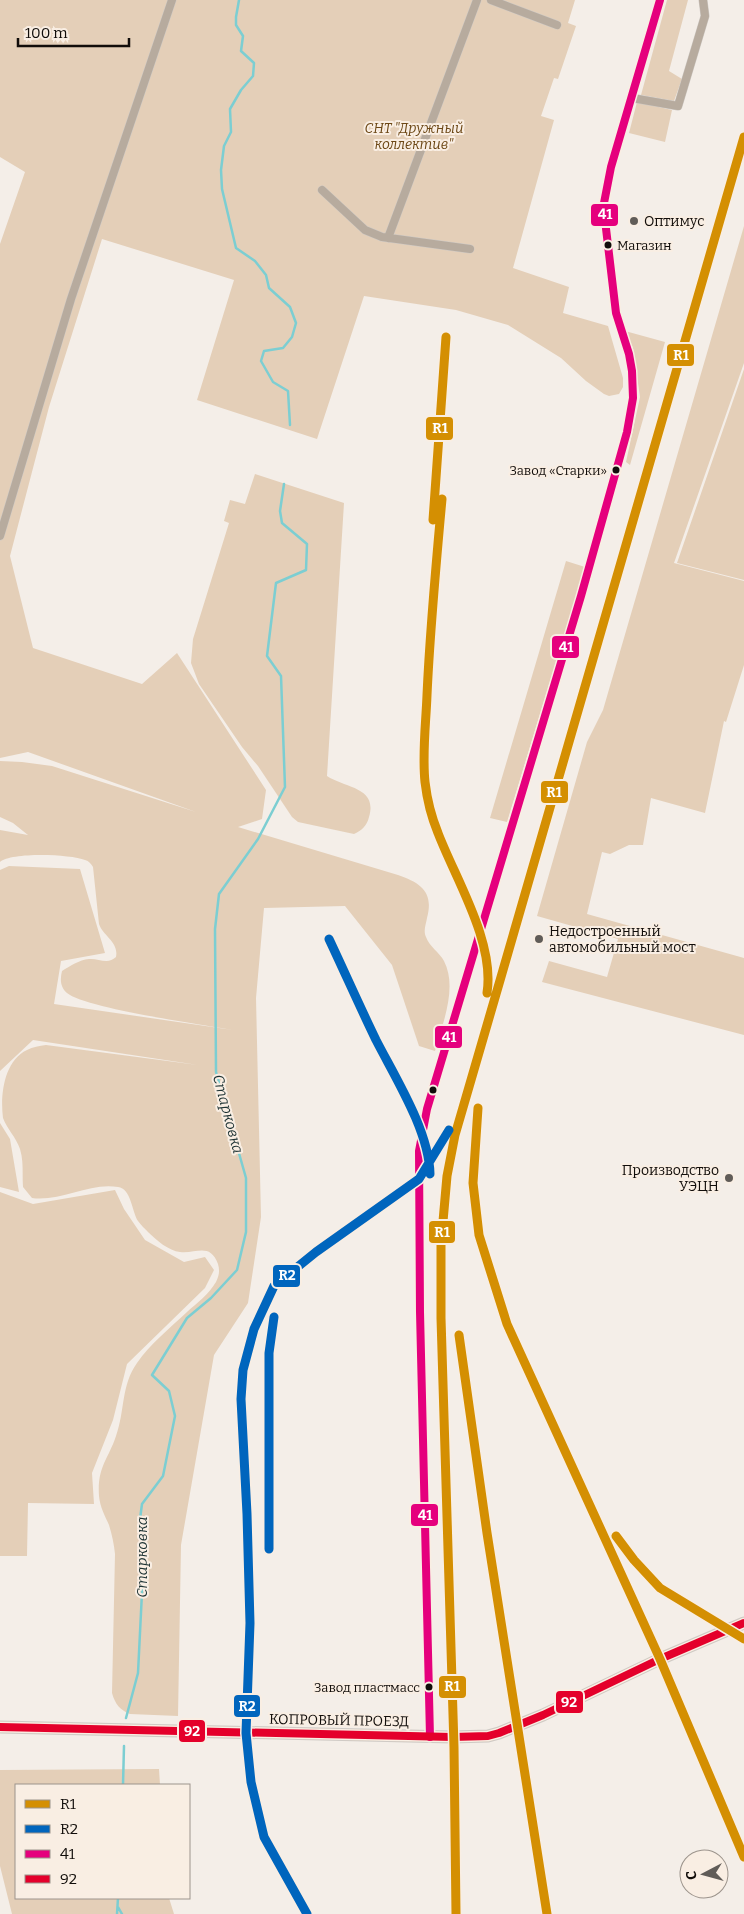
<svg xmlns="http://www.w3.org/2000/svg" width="744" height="1914" font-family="Bitter,serif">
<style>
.green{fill:#e4cfb8}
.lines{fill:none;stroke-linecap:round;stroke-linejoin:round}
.stream{stroke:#7cced2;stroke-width:2.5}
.street-casing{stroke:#cfcac5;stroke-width:9}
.secondary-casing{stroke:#cfcac5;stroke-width:13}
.street{stroke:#b7ab9e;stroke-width:8}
.secondary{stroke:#beb2a5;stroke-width:11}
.bus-1-casing{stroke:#f9eee3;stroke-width:11}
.bus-2-casing{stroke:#f9eee3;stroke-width:11}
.bus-1{stroke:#e5007d;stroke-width:8}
.bus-2{stroke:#e4002b;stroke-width:8}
.rail-1-casing{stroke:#f9eee3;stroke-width:12}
.rail-2-casing{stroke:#f9eee3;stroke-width:12}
.rail-1{stroke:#d48f02;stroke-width:9}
.rail-2{stroke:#0065bd;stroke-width:9}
.poi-dot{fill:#605c58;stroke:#f9eee3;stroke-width:2}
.bus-dot{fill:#110d0a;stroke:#f9eee3;stroke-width:2}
.labels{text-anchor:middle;stroke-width:4;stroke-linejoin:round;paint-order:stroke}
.bus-label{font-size:13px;fill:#110d0a;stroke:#f9eee3;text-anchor:end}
.park-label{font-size:14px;font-style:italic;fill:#6c4715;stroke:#f9eee3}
.poi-label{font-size:14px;fill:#110d0a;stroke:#f9eee3;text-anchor:start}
.street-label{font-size:14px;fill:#110d0a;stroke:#f9eee3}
.water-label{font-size:15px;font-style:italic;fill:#1d3233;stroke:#f9eee3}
.line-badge{stroke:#f9eee3;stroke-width:2}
.badge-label{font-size:14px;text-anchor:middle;font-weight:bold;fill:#fff}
</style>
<rect width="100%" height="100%" fill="#f4eee8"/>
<path class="green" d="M0,0H575L568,23L576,26L558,79L554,78L541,116L554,120L513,268L569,287L563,313L608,326L623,378V387L619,394L609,396L604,394L586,381L561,358L508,325L456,310L364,296L317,439L197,400L234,280L102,239L49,407L10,556L33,648L142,684L177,653L266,790L262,819L238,827L398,875C421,883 434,892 427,918C426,924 423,931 426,937C429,946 440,953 444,961C458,988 442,1025 435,1051L419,1046L392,965L345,906L264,908L256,998L261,1217L248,1303L214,1355L181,1545L178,1716L130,1714C120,1710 115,1704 112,1693L115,1554C114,1544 112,1535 109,1525C105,1516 100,1507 99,1496C97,1467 108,1460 116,1436C125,1411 121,1385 137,1363C150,1344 170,1328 187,1312C197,1303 209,1294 216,1282C219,1276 220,1271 218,1264C210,1242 196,1254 180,1252C169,1251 156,1240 148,1232C145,1229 141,1225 138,1221C132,1212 131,1188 118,1187C90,1182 60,1202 32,1198L23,1187C22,1174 24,1162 20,1149C16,1137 7,1129 3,1118C0,1095 4,1061 27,1050C33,1047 39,1046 46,1045L198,1065L33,1040L0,1071V870L9,866L80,869L105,953L61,961L54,1004L233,1030C204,1025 84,1008 67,993C60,987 60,979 62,971C70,966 79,960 89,959C98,958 108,965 116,957C119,942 103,936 99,924L93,867C91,864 89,861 85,860C70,854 11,852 0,862V830L28,835L13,823L0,817V761L22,762L52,766L196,812L28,752L0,758V244L25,172L0,157Z
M667,0H688L669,71L682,79L674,101L641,95Z
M637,102L672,110L665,142L629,133Z
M744,226V363L674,563L744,581V665L726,722L724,721L705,813L651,798L643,845H629L610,854L602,852L587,914L744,958V1035L542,982L549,961L607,977L618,939L537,916L587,742L603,710Z
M625,331L665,342L630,465L626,462L640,397L633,348Z
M744,369V580L677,563Z
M255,474L344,503L327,776C345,788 378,787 369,817C367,826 361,831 354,834L298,822L292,817L258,766L242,747L199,684L191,663L193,639L229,523L224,521L230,500L245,504Z
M566,561L585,567L507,822L490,818Z
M0,1123L10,1139L19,1192L0,1187Z
M115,1190L124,1209L145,1240L184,1262L205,1257L214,1270L205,1288L127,1364L113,1420L92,1473L94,1504L28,1503L27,1556H0V1192L33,1204Z
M159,1769L160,1785H16V1898H169L174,1914H12L0,1866V1770Z"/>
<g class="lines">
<path class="stream" d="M239,0L236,17V25L243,36L241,51L254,63L253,76L241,90L230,109L231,132L224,146L221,170L222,189L236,248L255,261L266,275L269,288L290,307L296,323L292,337L283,348L264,351L261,361L273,382L288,391L290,425
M126,1718L138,1673L143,1572L140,1519L142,1504L163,1476L175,1416L169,1391L152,1375L187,1318L211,1298L237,1270L246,1232V1178L216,1072L215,929L219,894L258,839L285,787L281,676L267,656L276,583L306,570L307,544L282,523L280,511L284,484
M123,1785L124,1746
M118,1907L122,1914
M117,1914L118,1898"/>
<defs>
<path id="street" d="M491,0L557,25
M632,98L678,106L705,16L703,0
M322,190L365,230L382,237L470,249
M388,238L477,0
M0,536L71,299L172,0
M430,1737L420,1312L419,1151L427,1109L581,596L627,432L633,398L632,371L629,354L616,313L605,220L604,203L611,167L660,0"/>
<path id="secondary" d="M0,1727L453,1737L488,1736L499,1733L543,1715L660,1659L744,1623"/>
</defs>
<use href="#street" class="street-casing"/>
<use href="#secondary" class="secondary-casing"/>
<use href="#street" class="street"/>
<use href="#secondary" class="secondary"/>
<defs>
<path id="bus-1" d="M430,1737L420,1312L419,1151L427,1109L581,596L627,432L633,398L632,371L629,354L616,313L605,220L604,203L611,167L660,0"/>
<path id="bus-2" d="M0,1727L453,1737L488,1736L499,1733L543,1715L660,1659L744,1623"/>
</defs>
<use href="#bus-1" class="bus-1-casing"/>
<use href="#bus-2" class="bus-2-casing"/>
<use href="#bus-1" class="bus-1"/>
<use href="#bus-2" class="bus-2"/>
<defs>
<path id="rail-1" d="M442,499C436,564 430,629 427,695C426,723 422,753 425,782C427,799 431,816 438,833C456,880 495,942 487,993
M433,520L446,337
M478,1108L473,1183L479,1235L507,1324L660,1659L744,1857
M459,1335L487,1533L547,1914
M616,1536L634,1560L660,1588L744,1639
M456,1914L454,1747L441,1318V1244L447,1176L455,1135L501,977L744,137"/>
<path id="rail-2" d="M329,939C345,973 360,1007 376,1040C396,1079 429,1131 430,1174
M269,1549V1353L274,1317
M307,1914L264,1837L251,1782L246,1733L250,1623L247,1514L241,1399L243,1370L254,1329L274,1286L316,1252L419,1179L449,1130"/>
</defs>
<use href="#rail-1" class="rail-1-casing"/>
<use href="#rail-2" class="rail-2-casing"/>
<use href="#rail-1" class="rail-1"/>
<use href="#rail-2" class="rail-2"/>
</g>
<g class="poi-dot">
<circle cx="634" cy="221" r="5"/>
<circle cx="539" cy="939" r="5"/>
<circle cx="729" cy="1178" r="5"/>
</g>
<g class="bus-dot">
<circle cx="608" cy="245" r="4.5"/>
<circle cx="616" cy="470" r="4.5"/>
<circle cx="433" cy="1090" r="4.5"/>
<circle cx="429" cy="1687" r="4.5"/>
</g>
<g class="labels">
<g class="bus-label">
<text x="617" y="250" text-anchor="start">Магазин</text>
<text x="607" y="475">Завод «Старки»</text>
<text x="420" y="1692">Завод пластмасс</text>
</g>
<g class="park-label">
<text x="414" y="133">СНТ "Дружный<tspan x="414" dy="16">коллектив"</tspan></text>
</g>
<g class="poi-label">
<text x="644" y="226">Оптимус</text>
<text x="549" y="936">Недостроенный<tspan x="549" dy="16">автомобильный мост</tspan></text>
<text x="719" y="1175" text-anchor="end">Производство<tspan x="719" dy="16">УЭЦН</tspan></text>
</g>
<g class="street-label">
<text transform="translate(339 1720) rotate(1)" y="5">КОПРОВЫЙ ПРОЕЗД</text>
</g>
<g class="water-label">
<text transform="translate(228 1114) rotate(75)" y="5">Старковка</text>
<text transform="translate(142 1557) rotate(-90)" y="5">Старковка</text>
</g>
</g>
<g class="line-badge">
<rect x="590" y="203" width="29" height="24" rx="5" fill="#e5007d"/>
<rect x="666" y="343" width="29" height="24" rx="5" fill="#d48f02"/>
<rect x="425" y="416" width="29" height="25" rx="5" fill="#d48f02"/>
<rect x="551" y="635" width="29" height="24" rx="5" fill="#e5007d"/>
<rect x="540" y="780" width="29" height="24" rx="5" fill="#d48f02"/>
<rect x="434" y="1025" width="29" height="24" rx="5" fill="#e5007d"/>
<rect x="428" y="1220" width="28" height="24" rx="5" fill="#d48f02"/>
<rect x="272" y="1264" width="29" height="24" rx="5" fill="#0065bd"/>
<rect x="410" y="1503" width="29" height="24" rx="5" fill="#e5007d"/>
<rect x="438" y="1675" width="29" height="24" rx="5" fill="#d48f02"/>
<rect x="555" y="1690" width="29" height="24" rx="5" fill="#e4002b"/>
<rect x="233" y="1694" width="28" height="24" rx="5" fill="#0065bd"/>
<rect x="178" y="1719" width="28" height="24" rx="5" fill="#e4002b"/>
</g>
<g class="badge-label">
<text x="605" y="219">41</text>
<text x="681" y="360">R1</text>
<text x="440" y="433">R1</text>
<text x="566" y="652">41</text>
<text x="554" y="797">R1</text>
<text x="449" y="1042">41</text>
<text x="442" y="1237">R1</text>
<text x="287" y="1280">R2</text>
<text x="425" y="1520">41</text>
<text x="452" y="1691">R1</text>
<text x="569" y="1707">92</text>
<text x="247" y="1711">R2</text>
<text x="192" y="1736">92</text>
</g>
<rect x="15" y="1784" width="175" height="115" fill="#f9eee3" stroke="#9c948c"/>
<rect x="25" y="1800" width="25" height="8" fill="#d48f02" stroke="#9c948c"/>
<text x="60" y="1809" font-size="15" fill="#110d0a">R1</text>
<rect x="25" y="1825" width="25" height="8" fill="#0065bd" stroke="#9c948c"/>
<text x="60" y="1834" font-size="15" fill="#110d0a">R2</text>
<rect x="25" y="1850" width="25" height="8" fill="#e5007d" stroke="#9c948c"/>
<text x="60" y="1859" font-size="15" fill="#110d0a">41</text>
<rect x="25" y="1875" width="25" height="8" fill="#e4002b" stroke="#9c948c"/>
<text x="60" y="1884" font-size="15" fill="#110d0a">92</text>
<g transform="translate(704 1874) rotate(264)"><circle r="24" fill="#f9eee3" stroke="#9c948c"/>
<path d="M0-4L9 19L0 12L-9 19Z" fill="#605c58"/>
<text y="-8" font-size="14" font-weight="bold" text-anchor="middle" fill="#110d0a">С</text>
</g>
<path d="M18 38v8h111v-8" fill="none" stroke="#110d0a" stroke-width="2.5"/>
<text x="25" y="38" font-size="15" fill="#110d0a" stroke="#f9eee3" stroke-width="4" paint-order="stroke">100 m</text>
</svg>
